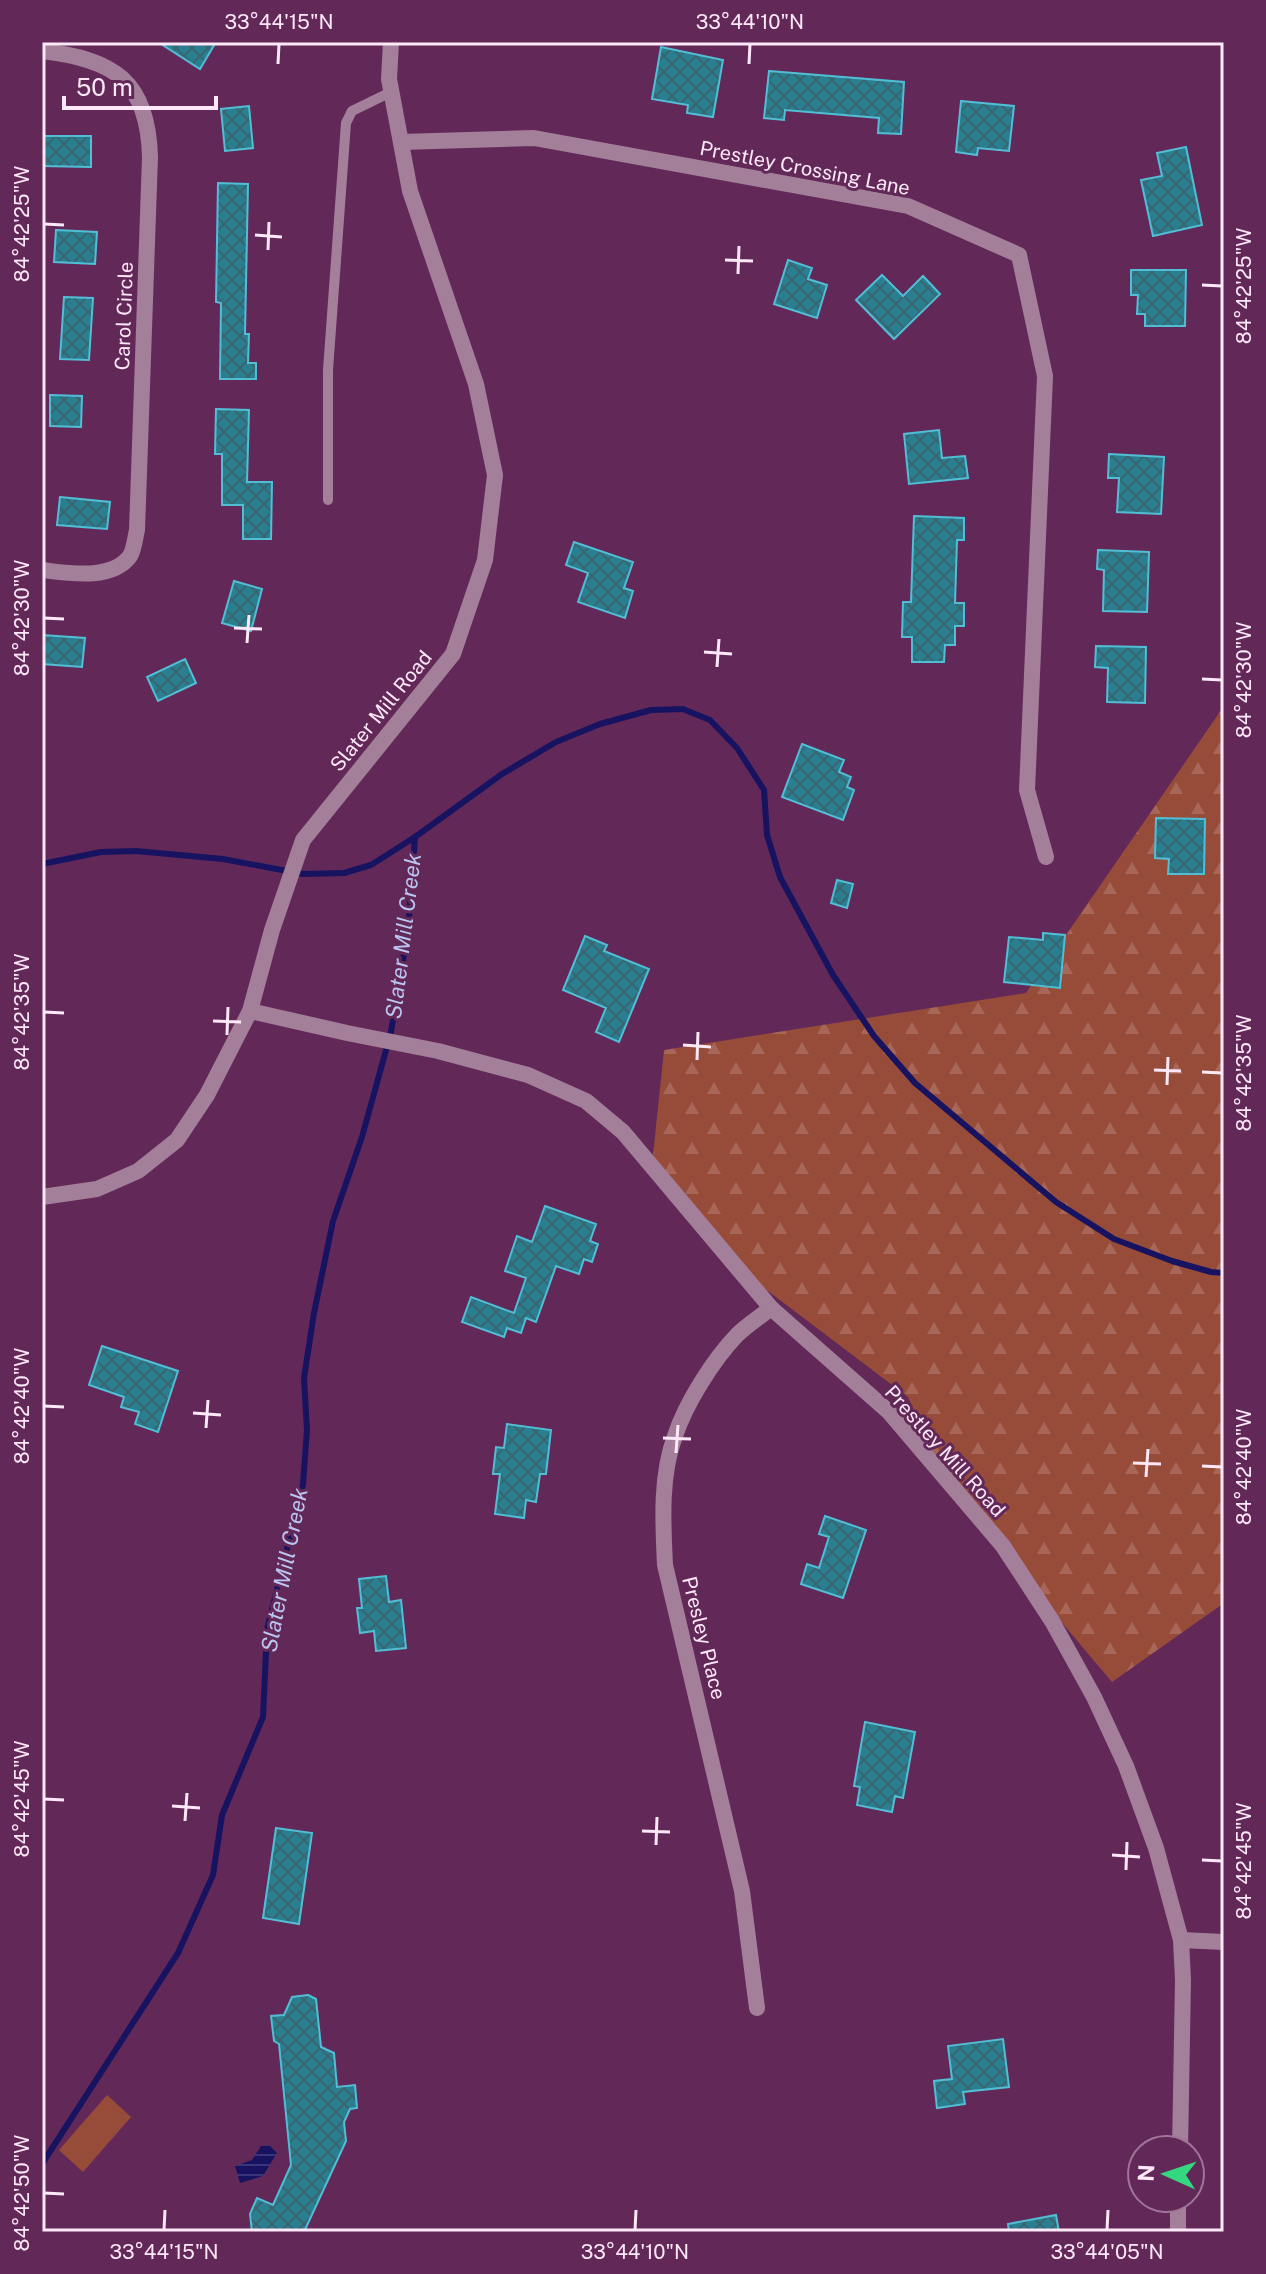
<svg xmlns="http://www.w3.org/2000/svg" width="1266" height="2274" font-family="'Public Sans',sans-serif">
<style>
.forest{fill:url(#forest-firs)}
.pitch{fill:#974c3a}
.water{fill:url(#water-rules)}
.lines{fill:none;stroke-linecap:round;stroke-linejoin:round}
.stream{stroke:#171361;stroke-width:6}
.building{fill:url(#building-cross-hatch);stroke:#51bed6;stroke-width:2}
.service{stroke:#a37f9a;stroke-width:10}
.minor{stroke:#a37f9a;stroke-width:16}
.tertiary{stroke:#a37f9a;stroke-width:16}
.ticks{fill:none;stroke:#fee8f8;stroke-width:3}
.labels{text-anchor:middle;stroke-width:6;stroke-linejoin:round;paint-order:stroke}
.street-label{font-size:20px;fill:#fee8f8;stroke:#622958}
.water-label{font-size:22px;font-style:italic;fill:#bbc5f2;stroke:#622958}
.neatline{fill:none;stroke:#fee8f8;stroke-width:3}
.ticks-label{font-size:20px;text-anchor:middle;fill:#fee8f8}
</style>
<defs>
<pattern id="forest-firs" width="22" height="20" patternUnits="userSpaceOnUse" patternTransform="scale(2)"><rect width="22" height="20" fill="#974c3a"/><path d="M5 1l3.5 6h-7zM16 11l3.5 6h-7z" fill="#a76657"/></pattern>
<pattern id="water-rules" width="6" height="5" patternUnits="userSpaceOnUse" patternTransform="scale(2)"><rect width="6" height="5" fill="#171361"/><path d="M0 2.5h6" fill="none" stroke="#3a3578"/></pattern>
<pattern id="building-cross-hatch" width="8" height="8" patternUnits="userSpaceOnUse" patternTransform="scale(2)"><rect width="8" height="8" fill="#297e90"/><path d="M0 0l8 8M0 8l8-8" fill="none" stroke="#396570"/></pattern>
</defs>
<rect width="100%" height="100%" fill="#622958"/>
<path class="forest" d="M1224,706V1603L1112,1682L950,1490L908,1397L764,1288L652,1165L664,1050L1026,993Z"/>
<path class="pitch" d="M107,2095L131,2117L83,2172L59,2150Z"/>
<path class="water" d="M269,2145L277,2153L263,2176L240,2183L235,2166L252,2160L261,2146Z"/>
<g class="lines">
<path class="stream" d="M42,864L101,852L136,851L223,859L303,874L344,873L371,865L415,837L502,774L556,742L600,724L651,710L683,709L710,720L737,748L764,790L767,835L780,877L833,975L874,1036L915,1083L1056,1202L1114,1239L1172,1261L1211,1272L1224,1273
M42,2164L178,1953L213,1875L222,1815L263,1717L267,1630L303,1484L307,1430L304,1378L314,1313L333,1221L362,1137L391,1032L408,930L415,837"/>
</g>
<path class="building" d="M158,42H216L200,69Z
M661,47L723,60L713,117L687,113L688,105L652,99Z
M769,71L904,82L901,134L878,133L879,118L785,110L784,120L764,118Z
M961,101L1014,106L1009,151L978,148L977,155L956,152Z
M249,106L253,148L225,151L221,109Z
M42,136H91V167L42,166Z
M1186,147L1202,225L1153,236L1141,180L1162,176L1157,153Z
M218,183L248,184L245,334H249L248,363H256V379H220L221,303L216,302Z
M56,230L97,232L95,264L54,262Z
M788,260L812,268L808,279L827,285L817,318L774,304Z
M1131,270H1186L1185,326H1145V314H1137L1138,295H1131Z
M882,275L903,296L923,276L940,294L894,339L856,300Z
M64,297L93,298L89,360L60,359Z
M50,395L82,396L81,427L50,426Z
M216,409L249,410L247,482H272L271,539H243V505H222V454H215Z
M939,430L942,458L965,456L968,478L909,484L904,434Z
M1109,454L1164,457L1161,514L1117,512L1119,478H1108Z
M60,497L110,502L107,529L57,525Z
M914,516L964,518V540H957L955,603H964V626H955V645H945L944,662H912V637H902L903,602H911Z
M574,542L633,562L624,588L633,591L625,618L578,602L588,573L566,565Z
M1098,550L1149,552L1147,612L1103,611L1104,570L1097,569Z
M234,581L262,589L251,631L222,623Z
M42,635L85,638L82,667L42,664Z
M1096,646L1146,647L1145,703L1107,702L1108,668L1095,667Z
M185,659L196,683L158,701L147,677Z
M802,744L844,760L839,772L851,777L847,787L854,790L843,820L782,797Z
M1156,818L1205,819L1204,874H1168L1169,859L1155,858Z
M837,880L853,884L847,908L831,903Z
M1043,933L1065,935L1060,988L1004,982L1009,937L1043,940Z
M585,936L607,945L604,951L649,969L619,1042L596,1032L606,1008L563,990Z
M545,1206L596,1224L590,1241L598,1244L592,1262L584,1259L579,1274L556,1266L536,1322L526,1318L521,1333L507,1328L504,1337L462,1322L471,1297L514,1313L526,1278L505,1271L517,1236L532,1242Z
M102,1346L178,1371L158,1432L135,1424L139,1412L121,1407L124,1397L89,1385Z
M507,1424L551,1430L546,1474H540L536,1502L526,1500L524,1518L495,1514L500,1474H493L496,1447L504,1448Z
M825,1516L866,1530L843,1598L801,1584L807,1564L819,1568L829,1537L819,1534Z
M386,1576L389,1602L401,1600L406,1648L376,1651L374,1631L360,1633L357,1608H362L359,1579Z
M865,1722L915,1732L903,1798L895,1796L892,1812L857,1805L860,1787L854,1786Z
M276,1828L312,1833L299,1924L263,1918Z
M308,1995L316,1999L321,2047L334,2053L337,2087L355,2085L357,2108L350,2109L344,2122L346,2141L304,2232H252L250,2214L257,2198L273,2205L291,2165L279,2044L274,2041L271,2016L284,2015L292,1997Z
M1003,2039L1009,2087L963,2092L965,2104L937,2108L934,2081L952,2079L948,2046Z
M1056,2215L1059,2232H1009L1008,2224Z"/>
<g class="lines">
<path class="service" d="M328,500V370L346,123L352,111L391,92"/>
<path class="minor" d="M42,51C114,59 148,81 150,157L137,530C135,538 134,550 130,556C112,581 68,573 42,570
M401,142L534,138L908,206L1019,255L1045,376L1027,790L1046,857
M1181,1940L1224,1942
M757,2008L742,1891L665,1565C663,1523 660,1476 675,1436C686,1403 713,1360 737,1335C747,1325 760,1317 771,1308"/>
<path class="tertiary" d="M250,1011L347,1033L438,1051L528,1075L586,1101L623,1132L771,1308L889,1412L1003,1546L1052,1621L1094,1697L1126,1766L1156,1848L1181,1940L1183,1980L1180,2150
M42,1197L97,1189L138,1171L177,1140L207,1095L250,1011L272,930L303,840L453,654L485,560L495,475L476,384L410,191L389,79L391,42
M1178,2232V2198"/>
</g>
<path class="ticks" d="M278,64L279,44M749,64L750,44M44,224L64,225M255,235L282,237M268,250L269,222M725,260L753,261M738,274L739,246M1202,285L1222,286M44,618L64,619M234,628L262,629M247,643L249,615M704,652L732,654M717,667L719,639M1202,679L1222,680M44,1012L64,1013M213,1021L241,1022M227,1035L228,1007M683,1045L711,1047M697,1060L698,1032M1154,1070L1181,1071M1202,1072L1222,1073M1167,1085L1168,1057M44,1406L64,1407M193,1413L221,1415M206,1428L208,1400M663,1438L691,1439M676,1453L678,1425M1133,1463L1161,1464M1202,1466L1222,1467M1146,1477L1148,1449M44,1799L64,1800M172,1806L200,1808M185,1821L187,1793M642,1831L670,1832M656,1845L657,1817M1112,1855L1140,1857M1202,1860L1222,1861M1126,1870L1127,1842M44,2193L64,2194M164,2230L165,2210M635,2230L636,2210M1107,2230L1108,2210"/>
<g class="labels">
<g class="street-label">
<text transform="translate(805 168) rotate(11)" y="7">Prestley Crossing Lane</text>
<text transform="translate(124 316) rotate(-88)" y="7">Carol Circle</text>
<text transform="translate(381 711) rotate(-51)" y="7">Slater Mill Road</text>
<text transform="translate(945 1451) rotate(48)" y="7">Prestley Mill Road</text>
<text transform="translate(704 1638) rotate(76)" y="7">Presley Place</text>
</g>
<g class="water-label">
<text transform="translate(403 936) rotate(-83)" y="8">Slater Mill Creek</text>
<text transform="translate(284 1570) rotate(-79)" y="8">Slater Mill Creek</text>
</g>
</g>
<rect width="1266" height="2274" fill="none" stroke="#622958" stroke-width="88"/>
<g transform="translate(1166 2174) rotate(273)"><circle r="38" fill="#622958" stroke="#a07598" stroke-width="2"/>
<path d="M0-6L14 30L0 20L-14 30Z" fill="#34d881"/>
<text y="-12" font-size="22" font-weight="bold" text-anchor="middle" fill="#fee8f8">N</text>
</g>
<path d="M64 96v12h152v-12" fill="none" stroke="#fee8f8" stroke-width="4"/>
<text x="76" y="96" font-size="24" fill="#fee8f8" stroke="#622958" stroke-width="6" paint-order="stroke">50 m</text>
<rect x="44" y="44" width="1178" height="2186" class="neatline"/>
<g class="ticks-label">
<text x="279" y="29">33°44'15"N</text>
<text x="750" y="29">33°44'10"N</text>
<text transform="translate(22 224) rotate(-90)" y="7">84°42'25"W</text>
<text transform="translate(1244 286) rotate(-90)" y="7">84°42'25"W</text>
<text transform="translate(22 618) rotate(-90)" y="7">84°42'30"W</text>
<text transform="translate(1244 680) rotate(-90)" y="7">84°42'30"W</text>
<text transform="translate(22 1012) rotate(-90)" y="7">84°42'35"W</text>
<text transform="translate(1244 1073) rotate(-90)" y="7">84°42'35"W</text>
<text transform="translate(22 1406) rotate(-90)" y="7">84°42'40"W</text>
<text transform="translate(1244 1467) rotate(-90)" y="7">84°42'40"W</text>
<text transform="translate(22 1799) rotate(-90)" y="7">84°42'45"W</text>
<text transform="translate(1244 1861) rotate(-90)" y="7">84°42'45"W</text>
<text transform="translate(22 2193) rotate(-90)" y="7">84°42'50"W</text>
<text x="164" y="2259">33°44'15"N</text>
<text x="635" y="2259">33°44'10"N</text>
<text x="1107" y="2259">33°44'05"N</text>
</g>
</svg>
